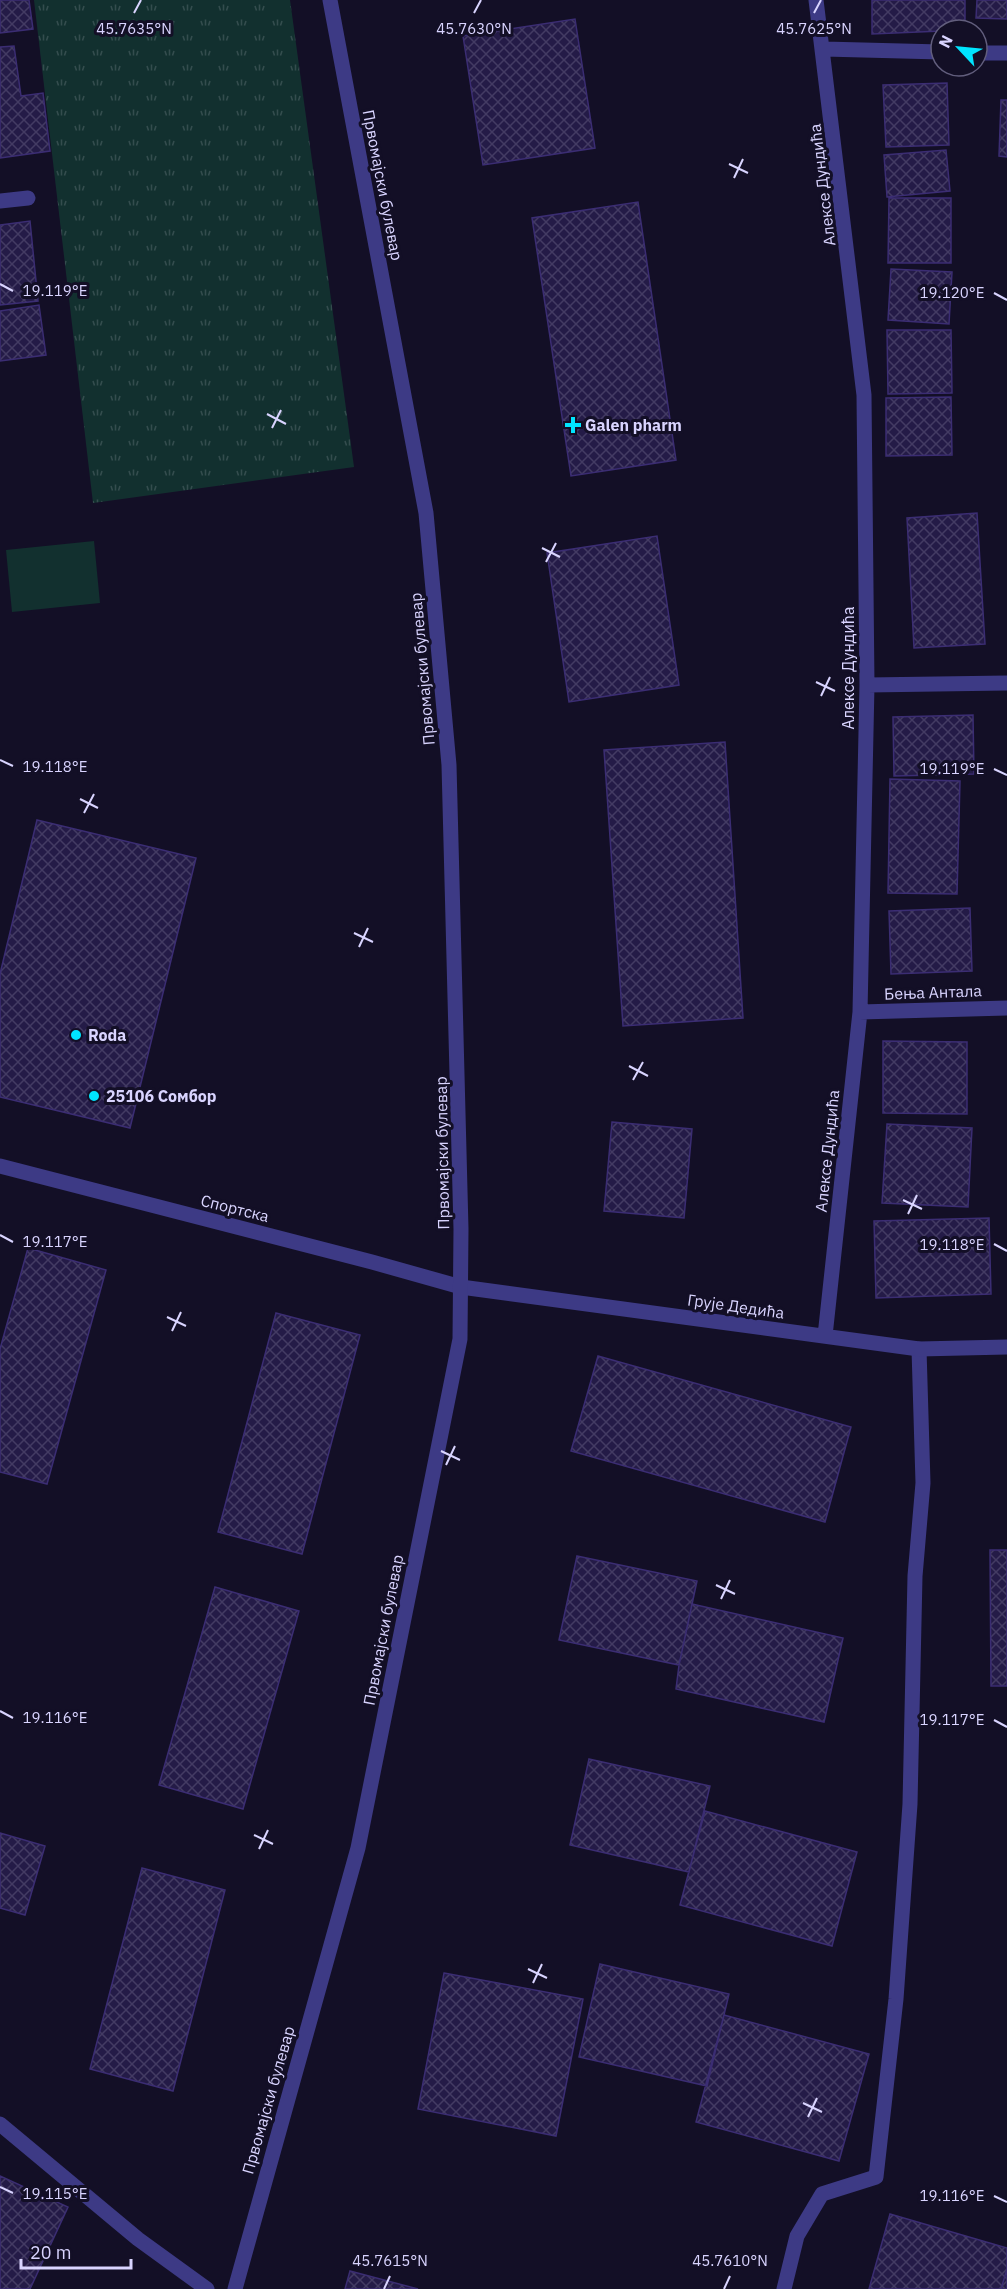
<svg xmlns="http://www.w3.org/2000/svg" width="1007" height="2289" font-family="'IBM Plex Sans',sans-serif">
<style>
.grass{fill:url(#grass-tufts)}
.pitch{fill:#12302f}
.building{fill:url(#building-cross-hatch);stroke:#3b2d73;stroke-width:1.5}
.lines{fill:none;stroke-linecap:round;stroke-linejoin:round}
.service{stroke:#3d3a85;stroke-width:15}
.minor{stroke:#3d3a85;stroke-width:15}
.tertiary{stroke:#3d3a85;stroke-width:15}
.ticks{fill:none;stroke:#d9d4ff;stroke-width:2}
.poi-dot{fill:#00e5ff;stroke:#130f26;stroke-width:2}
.labels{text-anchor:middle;stroke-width:6;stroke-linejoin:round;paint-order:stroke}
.street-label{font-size:16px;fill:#d9d4ff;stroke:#130f26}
.poi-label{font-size:16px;font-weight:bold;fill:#d9d4ff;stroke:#130f26;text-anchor:start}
.ticks-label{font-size:15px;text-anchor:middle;fill:#d9d4ff;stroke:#130f26;stroke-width:6;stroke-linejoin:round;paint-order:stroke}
</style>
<defs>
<pattern id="grass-tufts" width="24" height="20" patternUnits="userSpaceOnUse" patternTransform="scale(1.5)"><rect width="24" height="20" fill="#12302f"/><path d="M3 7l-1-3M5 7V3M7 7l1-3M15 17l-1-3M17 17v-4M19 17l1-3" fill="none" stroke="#344d4e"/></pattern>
<pattern id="building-cross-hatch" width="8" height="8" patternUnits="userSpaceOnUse" patternTransform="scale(1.5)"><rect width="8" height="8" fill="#241b47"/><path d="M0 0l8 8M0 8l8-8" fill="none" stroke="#433b63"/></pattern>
</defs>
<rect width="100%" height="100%" fill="#130f26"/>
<path class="grass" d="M34,0H290L354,467L93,503Z"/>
<path class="pitch" d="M94,541L100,603L12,612L6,550Z"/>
<path class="building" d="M0,0H29L33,29L0,33Z
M872,0H965V30L872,34Z
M977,0H1007V19L976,18Z
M575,19L595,148L483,165L463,36Z
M14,46L21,96L43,93L50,151L0,158V47Z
M947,83L949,145L886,147L883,85Z
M1001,100H1007V157L999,156Z
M946,150L950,191L887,197L884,155Z
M889,198H951V263H888Z
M638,202L676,460L571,476L532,218Z
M30,221L38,301L0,305V225Z
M891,269L952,272L949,324L888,320Z
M39,305L46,355L0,361V311Z
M887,330H951L952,393L888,394Z
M951,397L952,455L886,456V398Z
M977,513L985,644L914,648L907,518Z
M657,536L679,685L569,702L547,553Z
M973,715L974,774L894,776L893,717Z
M725,742L743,1018L623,1026L604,750Z
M890,779L960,781L957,894L888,893Z
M37,820L196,858L130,1128L0,1097V974Z
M970,908L972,971L891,974L889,911Z
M883,1041L967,1042V1114L883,1113Z
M612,1122L692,1129L684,1218L604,1211Z
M887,1124L972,1128L968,1207L882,1203Z
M989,1218L991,1294L876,1298L874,1221Z
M28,1248L106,1270L47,1484L0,1472V1349Z
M276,1313L360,1335L302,1554L218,1532Z
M598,1356L851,1427L825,1522L571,1451Z
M990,1550H1007V1686H991Z
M577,1556L697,1581L679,1665L559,1640Z
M215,1587L299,1611L243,1809L159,1785Z
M692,1604L843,1638L824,1722L676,1689L679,1665Z
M589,1759L710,1786L689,1872L570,1845Z
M705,1811L857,1852L832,1946L680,1905Z
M0,1833L45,1846L25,1915L0,1908Z
M142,1868L225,1890L173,2091L90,2069Z
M600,1964L729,1994L707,2086L579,2057Z
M444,1973L583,1999L556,2136L418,2109Z
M724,2015L869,2054L839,2161L696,2122Z
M0,2176L68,2207L30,2289H0Z
M890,2214L1007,2248V2269L1001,2289H869Z
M1007,2269V2289H1001Z
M350,2271L418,2289H345Z"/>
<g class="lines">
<path class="service" d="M0,2124L138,2239L207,2289
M784,2289L797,2236L822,2194L876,2177L896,1999L910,1804L915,1576L923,1483L919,1349"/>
<path class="minor" d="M816,0L864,395L867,685L860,1012L825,1336
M824,49L941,52
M977,53H1007
M0,201L28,198
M867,685L1007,683
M860,1012L1007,1008
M0,1166L372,1262L461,1287L919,1349L1007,1347"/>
<path class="tertiary" d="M235,2289L358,1848L460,1339L461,1229L449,765L426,513L330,0"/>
</g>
<path class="ticks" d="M134,13L141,0M474,13L481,0M814,13L821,0M729,164L748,173M734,178L743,159M0,284L13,291M994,293L1007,300M267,414L286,424M272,428L281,410M542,548L560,557M546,562L556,543M816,682L835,691M821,696L830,677M0,760L13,766M994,769L1007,775M80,799L98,808M84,813L94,794M354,933L373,942M359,947L368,928M629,1066L648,1076M633,1080L643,1062M903,1200L922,1209M908,1214L917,1195M0,1235L13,1242M994,1244L1007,1251M167,1317L186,1326M172,1331L181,1312M441,1451L460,1460M446,1465L455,1446M716,1585L735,1594M721,1599L730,1580M0,1711L13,1718M994,1720L1007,1727M254,1835L273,1844M259,1849L268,1830M528,1969L547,1978M533,1983L542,1964M803,2103L822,2112M808,2117L817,2098M0,2187L13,2193M994,2196L1007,2202M384,2289L390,2276M724,2289L730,2276"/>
<g class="poi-dot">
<path d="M570 416h6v6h6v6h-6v6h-6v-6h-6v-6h6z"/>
<circle cx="76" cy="1035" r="6"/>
<circle cx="94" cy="1096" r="6"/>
</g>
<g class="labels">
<g class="street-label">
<text transform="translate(383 185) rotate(79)" y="6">Првомајски булевар</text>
<text transform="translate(822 185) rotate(-97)" y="6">Алексе Дундића</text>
<text transform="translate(848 668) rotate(-90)" y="6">Алексе Дундића</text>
<text transform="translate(422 669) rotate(-95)" y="6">Првомајски булевар</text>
<text transform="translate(933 992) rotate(-2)" y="6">Бења Антала</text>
<text transform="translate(827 1151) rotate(-84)" y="6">Алексе Дундића</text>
<text transform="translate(442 1153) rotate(-91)" y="6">Првомајски булевар</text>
<text transform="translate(235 1208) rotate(14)" y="6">Спортска</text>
<text transform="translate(736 1306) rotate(8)" y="6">Грује Дедића</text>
<text transform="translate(383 1630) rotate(-79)" y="6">Првомајски булевар</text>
<text transform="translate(268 2100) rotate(-74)" y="6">Првомајски булевар</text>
</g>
<g class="poi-label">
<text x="585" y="431">Galen pharm</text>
<text x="88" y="1041">Roda</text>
<text x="106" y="1102">25106 Сомбор</text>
</g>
</g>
<g class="ticks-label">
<text x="134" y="34">45.7635°N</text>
<text x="474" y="34">45.7630°N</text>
<text x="814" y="34">45.7625°N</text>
<text x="55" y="296">19.119°E</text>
<text x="952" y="298">19.120°E</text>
<text x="55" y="772">19.118°E</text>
<text x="952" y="774">19.119°E</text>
<text x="55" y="1247">19.117°E</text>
<text x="952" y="1250">19.118°E</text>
<text x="55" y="1723">19.116°E</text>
<text x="952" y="1725">19.117°E</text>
<text x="55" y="2199">19.115°E</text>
<text x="952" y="2201">19.116°E</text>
<text x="390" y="2266">45.7615°N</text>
<text x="730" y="2266">45.7610°N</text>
</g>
<g transform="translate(959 48) rotate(296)"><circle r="28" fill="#130f26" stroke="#625e7d" stroke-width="1.5"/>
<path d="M0-4.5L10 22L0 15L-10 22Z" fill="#00e5ff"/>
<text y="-9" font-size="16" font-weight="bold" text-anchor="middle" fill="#d9d4ff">N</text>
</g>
<path d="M21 2259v9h110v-9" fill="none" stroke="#d9d4ff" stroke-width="3"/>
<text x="30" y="2259" font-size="18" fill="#d9d4ff" stroke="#130f26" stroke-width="4.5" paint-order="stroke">20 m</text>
</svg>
